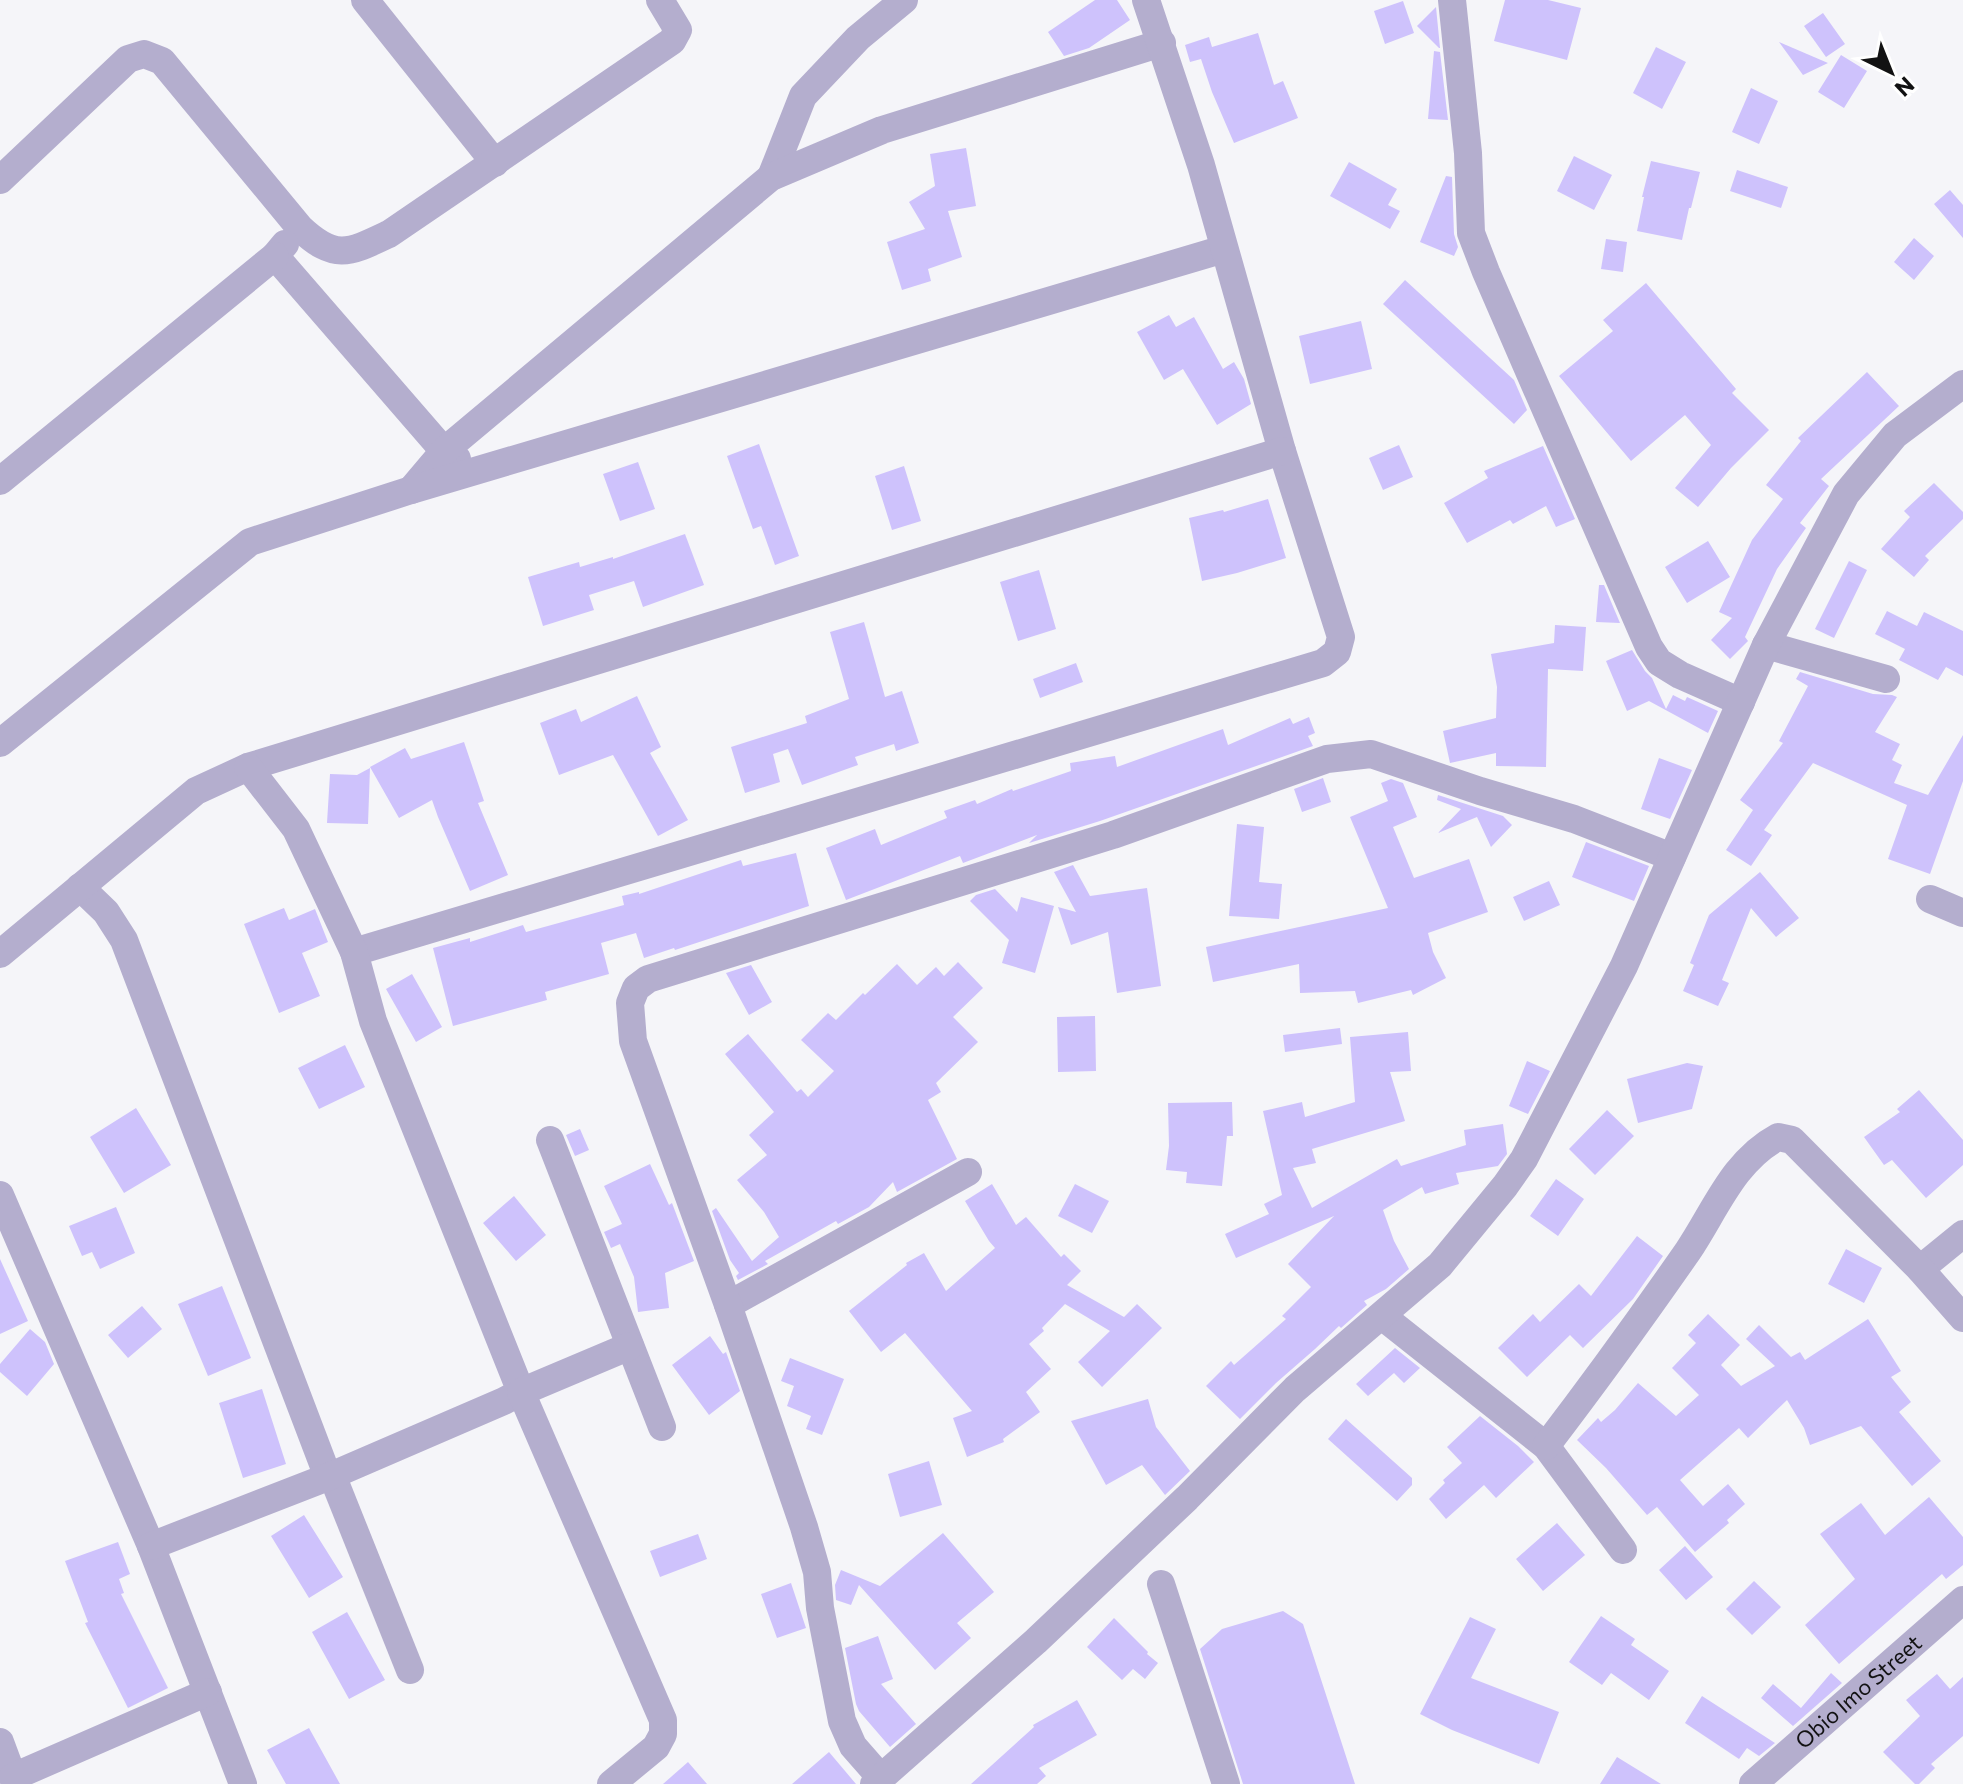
<svg xmlns="http://www.w3.org/2000/svg" width="1963" height="1784" font-family="Commissioner,sans-serif">
<style>
.building{fill:#cec2fc}
.lines{fill:none;stroke-linecap:round;stroke-linejoin:round}
.minor{stroke:#b4aece;stroke-width:28}
.labels{text-anchor:middle;stroke-width:6;stroke-linejoin:round;paint-order:stroke}
.street-label{font-size:22px;fill:#121213;stroke:#fff}
</style>
<rect width="100%" height="100%" fill="#f5f5f9"/>
<path class="building" d="M1095,0H1117L1130,20L1089,48L1064,56L1048,32Z
M1505,0H1548L1581,8L1567,60L1494,41Z
M1403,1L1414,33L1385,44L1374,11Z
M1436,7L1440,48H1439L1417,26Z
M1823,13L1845,44L1826,57L1804,26Z
M1258,33L1274,85L1283,81L1298,118L1234,143L1212,92L1201,59L1190,62L1185,45L1209,37L1212,47Z
M1779,42L1828,63L1803,75Z
M1656,47L1686,62L1662,109L1633,93Z
M1434,51L1440,52L1448,120L1428,119Z
M1841,55L1867,71L1844,108L1818,92Z
M1751,88L1778,101L1759,144L1732,132Z
M966,148L976,206L948,211L962,257L928,269L931,281L902,290L887,242L925,229L909,202L935,186L930,154Z
M1574,156L1612,175L1594,210L1557,191Z
M1651,161L1700,172L1691,208H1689L1682,240L1637,231L1644,197H1642Z
M1349,162L1397,189L1388,205L1400,211L1390,229L1330,196Z
M1737,170L1788,187L1781,208L1730,191Z
M1446,176L1452,177L1454,234L1458,247L1454,256L1420,242Z
M1950,190L1963,205V238L1934,204Z
M1914,238L1934,256L1914,280L1894,262Z
M1606,239L1627,242L1623,272L1601,269Z
M1405,280L1514,380L1527,410L1514,424L1383,304Z
M1646,283L1736,389L1732,393L1769,430L1731,468L1698,507L1675,488L1711,445L1685,415L1631,461L1559,376L1613,331L1603,320Z
M1169,315L1176,327L1194,317L1223,369L1234,362L1244,379L1251,404L1217,425L1183,369L1164,380L1137,332Z
M1361,321L1372,369L1310,384L1299,336Z
M1867,372L1899,406L1821,479L1829,486L1800,523L1806,528L1777,569L1745,637L1748,641L1730,659L1711,640L1732,618L1719,612L1752,540L1783,499L1766,485L1801,441L1798,438Z
M759,444L799,556L775,565L761,526L753,529L727,456Z
M1399,445L1413,477L1383,490L1369,458Z
M1543,446L1575,519L1556,527L1546,506L1513,524L1510,520L1467,543L1444,503L1488,478L1484,471Z
M638,462L655,509L620,521L603,474Z
M904,466L921,521L892,530L875,476Z
M1934,483L1963,512V519L1925,556L1929,560L1914,577L1881,549L1910,517L1904,511Z
M1268,499L1286,558L1237,573L1202,581L1189,518L1223,510L1224,512Z
M685,534L704,585L643,607L634,581L589,595L594,610L543,626L528,577L579,562L580,567L613,557V559Z
M1708,541L1730,577L1687,603L1665,567Z
M1849,561L1867,570L1834,638L1815,629Z
M1039,570L1056,629L1018,641L1000,582Z
M1599,585H1604L1620,623L1596,622Z
M1887,611L1917,626L1924,612L1963,631V676L1946,667L1938,680L1899,660L1905,649L1875,634Z
M864,622L885,697L902,691L919,743L896,751L894,744L855,757L858,765L802,785L788,749L773,754L780,782L745,793L731,747L807,723L805,716L849,699L830,632Z
M1555,625L1586,627L1583,671L1548,669L1546,767L1496,766V753L1450,763L1443,731L1496,718L1497,687L1491,654L1554,643Z
M1632,650L1645,671L1652,678L1666,709L1673,695L1685,701L1687,697L1718,711L1708,733L1649,701L1627,711L1606,661Z
M1076,663L1083,682L1040,698L1033,679Z
M1800,672L1873,694L1892,695L1897,697L1875,732L1900,744L1892,760L1902,765L1894,783L1928,795L1963,735V781L1930,874L1888,859L1907,805L1813,763L1764,830L1772,835L1751,866L1726,850L1753,810L1740,800L1783,743L1779,741L1808,686L1796,679Z
M637,696L661,747L650,753L688,820L658,836L613,755L559,775L540,723L576,709L581,722Z
M1309,717L1315,733L1308,736L1313,746L1100,821L1029,843L1037,835L963,863L960,856L846,900L826,848L875,829L881,845L947,818L944,811L975,800L977,804L1012,789L1013,791L1071,771L1070,763L1115,756L1117,767L1223,729L1228,745L1290,718L1293,724Z
M464,742L484,801L478,803L508,875L470,891L438,817L432,800L399,818L370,767L405,748L411,759Z
M1659,758L1692,770L1670,819L1641,809Z
M370,768L368,824L327,823L330,774L357,775Z
M1323,778L1331,802L1302,812L1294,789Z
M1391,779L1403,783L1417,817L1393,827L1414,878L1469,859L1488,912L1428,933L1433,952L1446,978L1413,995L1411,990L1358,1003L1355,991L1300,993L1299,964L1213,982L1206,947L1388,908L1350,817L1388,801L1381,783Z
M1438,795L1503,816L1512,825L1491,847L1477,817L1438,833L1461,809L1437,800Z
M1237,824L1264,827L1259,882L1282,884L1279,919L1229,916Z
M1586,842L1649,866L1634,901L1572,877Z
M796,853L809,906L675,950L674,948L644,958L636,933L601,943L609,974L545,992L547,1000L453,1026L433,948L470,938V942L523,925L526,932L624,905L622,896L639,892V894L741,860L743,866Z
M1073,865L1090,896L1147,888L1161,986L1117,993L1108,932L1071,945L1058,907L1076,912L1054,872Z
M1760,872L1799,918L1776,937L1751,908L1722,980L1729,983L1718,1006L1683,991L1694,965L1690,963L1709,915Z
M1549,881L1560,905L1524,921L1513,897Z
M995,889L1017,912L1021,897L1054,906L1035,973L1002,963L1009,940L970,901L976,895Z
M284,908L289,920L315,909L328,942L302,953L320,996L279,1013L244,924Z
M958,962L983,988L953,1017L978,1042L936,1083L941,1092L928,1100L957,1159L897,1192L893,1182L869,1207L838,1224L836,1221L765,1261L768,1264L738,1280L736,1276L739,1273L730,1260L712,1211L716,1208L752,1261L779,1237L764,1212L737,1180L767,1155L749,1135L774,1112L725,1054L748,1034L797,1092L801,1089L808,1097L834,1071L801,1040L828,1013L836,1020L863,993L865,995L897,964L917,985L936,967L944,976Z
M751,965L772,1002L749,1015L726,973Z
M412,974L442,1027L416,1042L386,989Z
M1095,1016L1096,1071L1058,1072L1057,1017Z
M1340,1028L1342,1044L1285,1052L1283,1035Z
M1408,1032L1411,1071L1390,1072L1405,1121L1312,1149L1316,1163L1293,1168L1312,1208L1397,1159L1401,1166L1466,1145L1464,1130L1503,1124L1507,1154L1498,1166L1456,1173L1459,1184L1425,1194L1422,1187L1383,1210L1394,1241L1409,1269L1386,1289L1364,1301L1367,1305L1341,1328L1339,1326L1315,1349L1276,1383L1240,1419L1206,1386L1231,1361L1234,1365L1286,1319L1282,1316L1311,1287L1288,1264L1334,1216L1236,1258L1225,1234L1269,1214L1264,1204L1282,1195L1263,1111L1302,1102L1305,1117L1355,1102L1350,1037Z
M345,1045L365,1087L319,1109L298,1068Z
M1527,1061L1550,1071L1528,1114L1509,1106Z
M1687,1063L1703,1066L1692,1109L1638,1123L1627,1079Z
M1919,1090L1963,1140V1165L1926,1198L1892,1160L1884,1165L1864,1137L1900,1112L1897,1109Z
M1232,1102L1233,1136H1227L1222,1186L1186,1183L1187,1172L1166,1170L1169,1146L1168,1103Z
M136,1108L171,1165L124,1193L90,1137Z
M1607,1110L1634,1136L1595,1175L1569,1149Z
M580,1129L589,1150L575,1156L566,1135Z
M650,1164L669,1205L672,1203L694,1261L665,1273L669,1308L638,1312L634,1277L620,1244L611,1248L604,1232L622,1224L604,1186Z
M1556,1179L1584,1199L1558,1236L1530,1216Z
M992,1184L1016,1225L1026,1217L1061,1257L1064,1254L1081,1271L1067,1285L1124,1317L1137,1304L1162,1328L1102,1387L1078,1362L1110,1331L1065,1304L1042,1328L1044,1331L1029,1344L1051,1369L1026,1392L1040,1412L1003,1439L1004,1442L967,1457L953,1418L972,1411L905,1333L881,1352L849,1311L907,1265L906,1263L924,1253L946,1291L995,1248L989,1241L965,1201Z
M1075,1184L1109,1201L1092,1233L1058,1216Z
M514,1196L546,1235L516,1261L483,1223Z
M116,1207L135,1253L100,1269L92,1252L82,1256L69,1226Z
M1637,1236L1663,1256L1633,1299L1583,1348L1570,1335L1527,1377L1498,1348L1533,1314L1540,1322L1579,1284L1591,1296Z
M1846,1249L1882,1268L1864,1303L1828,1284Z
M0,1259L28,1321L0,1334Z
M222,1286L251,1358L208,1376L178,1304Z
M142,1306L162,1329L128,1358L108,1335Z
M1708,1314L1740,1345L1721,1365L1741,1386L1775,1366L1746,1339L1759,1325L1791,1357L1800,1352L1805,1360L1868,1319L1901,1371L1891,1377L1911,1402L1899,1412L1941,1461L1912,1486L1861,1426L1810,1445L1804,1428L1787,1400L1748,1438L1739,1428L1680,1480L1703,1506L1728,1484L1745,1504L1727,1520L1729,1523L1695,1552L1657,1507L1647,1515L1606,1468L1577,1440L1598,1418L1601,1422L1615,1410L1638,1383L1676,1416L1699,1395L1672,1368L1696,1343L1688,1335Z
M30,1329L45,1342L54,1364L27,1396L0,1372V1364Z
M710,1336L723,1354L726,1352L740,1391L709,1415L672,1365Z
M1395,1348L1420,1368L1404,1383L1394,1373L1368,1396L1356,1384Z
M790,1358L844,1379L822,1435L806,1429L811,1416L787,1406L794,1386L781,1381Z
M262,1389L286,1464L243,1478L219,1403Z
M1148,1399L1156,1427L1190,1471L1165,1495L1142,1465L1106,1485L1071,1421Z
M1480,1416L1518,1446L1534,1462L1496,1498L1484,1485L1446,1519L1429,1499L1445,1483L1443,1480L1462,1463L1447,1447Z
M1346,1419L1412,1478V1485L1397,1501L1328,1439Z
M929,1461L942,1505L900,1517L888,1474Z
M1929,1497L1963,1537V1565L1946,1579L1942,1574L1839,1664L1805,1625L1855,1579L1820,1534L1861,1503L1885,1535Z
M304,1515L343,1577L309,1598L271,1536Z
M1557,1523L1585,1555L1543,1591L1516,1559Z
M943,1533L994,1592L957,1623L971,1638L935,1670L859,1585L851,1605L836,1600L835,1585L841,1570L880,1586Z
M698,1534L707,1559L660,1577L650,1551Z
M118,1542L130,1574L119,1579L124,1593L121,1594L168,1688L128,1708L85,1623L88,1622L65,1561Z
M1685,1546L1713,1577L1686,1600L1659,1570Z
M1754,1581L1781,1607L1752,1635L1726,1609Z
M791,1583L806,1628L777,1638L761,1594Z
M1283,1611L1303,1624L1355,1784H1243L1200,1649L1222,1629Z
M347,1612L385,1680L349,1699L312,1632Z
M1601,1616L1635,1639L1631,1645L1669,1671L1649,1700L1611,1673L1602,1685L1569,1662Z
M1470,1617L1496,1629L1471,1678L1559,1712L1539,1764L1452,1730L1420,1714Z
M1114,1618L1148,1652L1147,1654L1158,1663L1145,1679L1133,1669L1122,1680L1087,1647Z
M878,1636L893,1679L881,1684L916,1724L890,1747L859,1711L856,1704L845,1648Z
M1831,1673L1842,1683L1793,1726L1761,1698L1773,1684L1801,1708Z
M1937,1674L1950,1689L1963,1677V1736L1931,1764L1935,1768L1919,1784H1915L1883,1752L1920,1716L1906,1700Z
M1702,1696L1775,1743L1759,1756L1747,1748L1739,1759L1685,1723Z
M1077,1700L1097,1735L1039,1768L1046,1776L1037,1784H971L1034,1727L1033,1725Z
M309,1728L340,1784H286L267,1750Z
M829,1752L856,1784H792Z
M1617,1757L1661,1784H1600Z
M688,1762L707,1784H663Z"/>
<g class="lines">
<g class="minor">
<path d="M365,0L495,163"/>
<path d="M1452,0L1468,153L1471,233L1486,272L1649,647L1659,662L1680,675L1741,702"/>
<path d="M771,177L803,96L858,38L904,0"/>
<path d="M0,180L128,59L144,54L162,61L300,228C335,261 349,253 389,234L672,41L678,30L660,0"/>
<path d="M285,244L275,256L444,451L457,459"/>
<path d="M0,481L275,256"/>
<path d="M411,490L444,451L771,177L882,130L1162,43"/>
<path d="M1766,645L1886,679"/>
<path d="M0,743L250,542L411,490L1224,249"/>
<path d="M80,887L106,912L124,940L328,1477"/>
<path d="M1930,899L1963,913"/>
<path d="M354,952L1323,663L1337,652L1341,637L1282,451L1201,165L1146,0"/>
<path d="M0,954L196,791L248,767L1282,451"/>
<path d="M550,1140L662,1427"/>
<path d="M0,1195L151,1546L243,1784"/>
<path d="M1920,1269L1963,1234"/>
<path d="M728,1305L968,1172"/>
<path d="M1382,1316L1546,1446L1623,1550"/>
<path d="M1546,1446C1595,1382 1642,1317 1688,1251C1715,1211 1733,1161 1778,1137L1792,1140L1920,1269L1963,1318"/>
<path d="M332,1475L410,1670"/>
<path d="M151,1546L328,1477L504,1401L521,1392L373,1021L354,952L296,829L248,767"/>
<path d="M1161,1584L1226,1784"/>
<path d="M0,1742L13,1777"/>
<path d="M881,1778L853,1746L842,1721L820,1608L817,1572L804,1527L728,1305L633,1041L630,1003L636,988L648,979L1113,835L1327,759L1371,754L1480,791L1574,819L1672,857"/>
<path d="M15,1784L13,1777L208,1692"/>
<path d="M611,1784L656,1747L663,1734V1720L521,1392L630,1346"/>
<path d="M874,1784L1036,1641L1187,1498L1295,1389L1440,1265L1505,1186L1524,1159L1624,966L1766,645L1846,494L1895,435L1963,384"/>
<path id="s1" d="M1753,1784L1963,1600"/>
</g>
</g>
<g class="labels">
<g class="street-label">
<text dy="8" stroke="none"><textPath href="#s1" startOffset="140">Obio Imo Street</textPath></text>
</g>
</g>
<g transform="translate(1891 72) rotate(137)" stroke="#ffffff" stroke-width="6" paint-order="stroke">
<path d="M0-6L14 30L0 20L-14 30Z" fill="#121213"/>
<text y="-12" font-size="22" font-weight="bold" text-anchor="middle" fill="#121213">N</text>
</g>
</svg>
